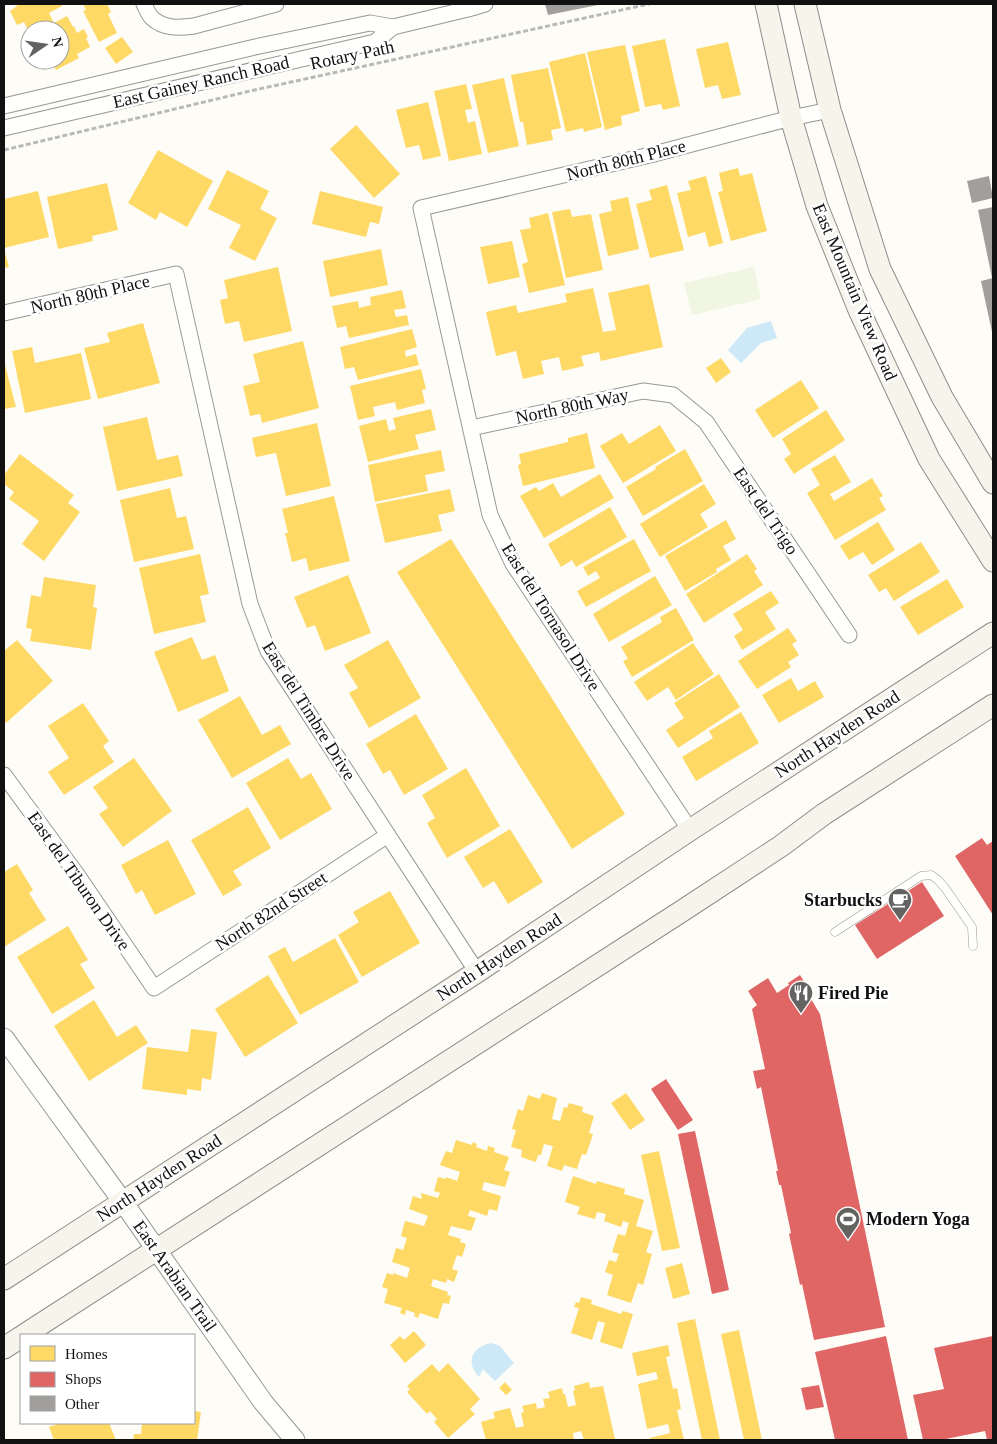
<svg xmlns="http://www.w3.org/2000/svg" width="997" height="1444" font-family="'Times New Roman',serif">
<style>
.pitch{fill:#f0f6e1}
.water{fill:#cde8f7}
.homes{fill:#ffd966}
.shops{fill:#e06666}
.building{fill:#a19f9c}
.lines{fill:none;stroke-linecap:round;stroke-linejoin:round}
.service-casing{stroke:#979795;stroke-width:9}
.minor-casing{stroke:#979795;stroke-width:17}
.tertiary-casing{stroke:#979795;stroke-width:21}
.secondary-casing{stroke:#8e8d8b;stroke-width:23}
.path{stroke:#b9b9b8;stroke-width:3;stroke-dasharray:5 2.5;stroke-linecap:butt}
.service{stroke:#fffffe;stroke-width:8}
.minor{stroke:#fffffe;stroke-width:15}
.tertiary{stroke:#fffffe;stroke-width:19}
.secondary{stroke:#f6f4eb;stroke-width:21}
.labels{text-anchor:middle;stroke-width:5;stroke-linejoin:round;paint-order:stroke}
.street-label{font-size:18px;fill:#111;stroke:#fff}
.poi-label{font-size:18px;font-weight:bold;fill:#111;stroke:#fff;text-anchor:start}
</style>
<rect width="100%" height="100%" fill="#fdfcf7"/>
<path class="pitch" d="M754,267L761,299L692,315L684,283Z"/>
<path class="water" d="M771,321L777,338L761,343L741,363L728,350L747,328Z
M491,1343L500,1346L514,1363L495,1381L483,1369L479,1377C465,1362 472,1347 491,1343Z"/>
<path class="homes" d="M16,4H61L62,6L49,13L54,23L67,16L73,27L74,26L77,33L84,29L88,37L86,38L90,47L77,54L79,58L56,70L51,61L45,64L43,60H60V30H30V34L24,22L17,25L10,11L17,6Z
M83,4H107L111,12L108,14L117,33L99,42L83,11L86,10Z
M122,37L133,52L116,64L105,48Z
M665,39L680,106L663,110L661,104L645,107L632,46Z
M728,42L741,95L722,99L718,85L705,88L696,49Z
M625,45L640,111L621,116L622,125L605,130L587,52Z
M585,53L602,127L584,132L583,128L566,132L549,62Z
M548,68L561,128L551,130L553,140L527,145L523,122H520L511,75Z
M504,78L519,146L488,153L472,85Z
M466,84L472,109L465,110L468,123L475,121L482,154L449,161L434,91Z
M428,102L441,156L423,160L419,145L406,148L396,110Z
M356,125L400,174L374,198L330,149Z
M158,150L213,181L187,227L160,212L156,220L128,203Z
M738,168L740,176L752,173L767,231L731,241L718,192L723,191L719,173Z
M227,170L269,191L260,209L277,218L255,261L229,248L241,225L208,209Z
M706,176L723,243L709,247L705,232L688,237L677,193L691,190L688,181Z
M107,183L118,230L92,236L93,241L58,249L47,197Z
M667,185L684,250L650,258L636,204L652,200L649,190Z
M38,191L49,237L4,248V199Z
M320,191L383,207L379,224L370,222L366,237L312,224Z
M628,197L639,249L608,256L599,214L612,211L610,201Z
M570,209L572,217L591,214L603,270L566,278L552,212Z
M548,213L565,285L529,293L522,264L528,262L520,230L531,228L529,218Z
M512,241L520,277L488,284L480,247Z
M4,249L9,267L4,268Z
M381,249L388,285L330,297L323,261Z
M278,267L292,331L244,342L239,321L225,324L220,300L228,298L224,280Z
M649,284L663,347L601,361L599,352L581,356L584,366L562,371L559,357L541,361L544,374L523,379L516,351L496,356L486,312L516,305L518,313L567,302L565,294L593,288L603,332L616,330L608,293Z
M402,290L406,308L394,310L396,317L407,315L409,325L349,338L346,326L337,328L332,306L358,301L359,308L371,305L370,297Z
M143,323L160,383L98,399L84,348L110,342L107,333Z
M412,329L417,347L405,351L406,357L416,354L419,365L358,380L354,367L345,369L340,347Z
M303,341L319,408L262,423L260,414L250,416L243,386L260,382L253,354Z
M32,347L35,363L81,353L91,399L25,413L12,351Z
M721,358L731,372L716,383L706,368Z
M4,361L16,407L4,409Z
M421,369L426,389L422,390L425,403L397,410L395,402L373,407L375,416L358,420L350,386Z
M801,380L819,408L773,438L755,410Z
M431,409L436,430L415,435L419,449L368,462L359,426L386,419L389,431L396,429L393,418Z
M826,410L845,440L794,474L784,459L791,454L782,439Z
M147,417L157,460L178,455L183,476L117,491L103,427Z
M317,423L331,486L286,496L276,453L256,457L252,438Z
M660,425L676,451L623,483L600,446L622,433L629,444Z
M587,433L595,468L523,486L518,465L521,464L519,454L568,442V438Z
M685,449L703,481L643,516L626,487L656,469L655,467Z
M441,450L445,471L425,475L428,491L375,502L368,465Z
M20,454L74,495L68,503L80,512L44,561L22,544L39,521L9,499L14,492L4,484V475Z
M835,455L851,482L830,494L834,501L872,478L883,496L879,498L886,510L835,540L807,493L820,485L811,469Z
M600,474L614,498L544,538L520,496L536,487L539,491L553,483L561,497Z
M704,484L716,504L700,514L708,527L660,557L640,524Z
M170,488L177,518L186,516L194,549L134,562L120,500Z
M450,489L455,511L438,515L442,531L385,543L376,504Z
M334,496L350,561L309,571L306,558L292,562L285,533H288L282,509Z
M610,507L627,537L576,567L572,560L561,567L548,544Z
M726,520L736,539L723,546L731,560L716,569L717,572L685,591L665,556Z
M878,522L895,550L872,565L863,552L849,560L840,546Z
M451,539L625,814L572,849L397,572Z
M634,539L651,571L586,607L577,591L600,578L596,571L588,576L583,567Z
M921,542L940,572L894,601L886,588L879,592L868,575Z
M200,554L209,594L200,596L206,622L154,634L139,568Z
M747,554L757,569L754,571L763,585L704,623L686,594Z
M348,575L371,633L325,651L315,625L307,628L294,597Z
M655,576L672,605L609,642L593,614Z
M44,577L96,585L93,607L97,608L91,650L30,641L32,629L26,628L31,595L41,597Z
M947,579L964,607L918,635L900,607Z
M771,591L779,603L765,612L776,629L742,650L734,636L743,630L733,614Z
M676,608L694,640L632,677L623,661L628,659L621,647L662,622L660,617Z
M788,628L797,641L792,644L799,655L788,662L791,667L757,689L738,661Z
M192,637L202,660L215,655L229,691L178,712L154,652Z
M17,640L53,681L6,723L4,721V651Z
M388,640L421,698L369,728L349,693L358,688L344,665Z
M693,643L714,674L676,700L668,687L647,701L634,682Z
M719,674L740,707L678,748L666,730L684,718L674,703Z
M791,678L798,691L815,681L824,697L779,723L762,695Z
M240,696L262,735L280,725L291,744L232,778L198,720Z
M83,703L109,741L103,746L114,762L64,795L48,772L69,758L48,726Z
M741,712L759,743L696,781L682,757L713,738L709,731Z
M416,714L448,769L404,795L390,770L383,774L366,744Z
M134,758L172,811L123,847L99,814L108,808L93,787Z
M288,758L301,779L311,773L332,809L280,840L246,783Z
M466,768L500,826L447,858L427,823L435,818L422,795Z
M248,807L271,848L233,871L242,885L223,896L191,840Z
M510,829L543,882L508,904L494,881L483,888L464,857Z
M168,840L196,894L155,915L142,890L136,894L121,865Z
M17,864L33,890L29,893L46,920L4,947V872Z
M390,891L420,943L362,977L338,935L359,922L353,912Z
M68,926L88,960L80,964L95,988L52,1014L17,957Z
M335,938L359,982L300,1015L268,956L285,947L293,962Z
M268,975L298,1023L245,1057L215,1009Z
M94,1000L117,1037L136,1025L148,1043L89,1081L54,1026Z
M191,1029L217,1032L211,1080L202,1078L201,1091L187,1089V1095L142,1089L147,1047L188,1052Z
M542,1093L557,1098L552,1119L560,1121L564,1107L567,1108L569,1103L583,1107L582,1112L594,1116L589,1133L593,1134L586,1155L582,1154L577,1169L564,1165L562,1171L547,1166L553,1146L544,1144L541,1155H538L536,1162L521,1157L522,1150L511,1147L516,1130L512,1129L518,1109L523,1111L528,1095L540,1099Z
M626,1093L645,1120L630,1130L611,1103Z
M456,1140L472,1145L473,1142L477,1144L476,1147L487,1151L488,1146L495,1148L494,1152L509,1157L504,1170L510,1172L505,1187L484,1182L482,1190L501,1196L497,1211L489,1209L487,1216L470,1210L468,1216L476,1218L471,1231L451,1226L448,1235L461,1239L460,1242L466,1244L462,1257L457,1255L452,1269L458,1271L454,1282L447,1279L446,1283L433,1279L431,1286L448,1292L447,1295L451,1296L449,1304L443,1303L438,1319L420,1313L418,1318L414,1316L415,1313L406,1310L405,1315L400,1313L402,1308L384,1303L388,1289L382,1287L387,1273L393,1275V1273L407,1278L410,1268L392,1262L396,1248L403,1250L407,1238L401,1236L405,1221L424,1226L428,1216L409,1209L413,1196L422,1199L421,1193L438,1198L440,1193L434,1191L438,1177L446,1179V1177L457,1181L460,1172L440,1165L446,1151L452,1153Z
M659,1151L680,1248L662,1251L641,1155Z
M573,1176L596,1184L597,1181L625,1189L624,1194L644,1200L636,1226L653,1231L646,1252L652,1254L643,1285L638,1283L631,1303L607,1295L613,1275L605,1272L609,1260L616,1262L619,1254L612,1252L618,1234L625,1236L629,1223L623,1221L621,1227L604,1221L606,1214L597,1212L595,1219L577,1214L580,1207L565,1202Z
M682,1263L690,1294L673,1299L665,1268Z
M581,1297L592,1300L591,1304L621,1314L623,1311L633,1314L622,1349L600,1342L605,1323L598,1321L592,1340L571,1333L579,1308L574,1307L576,1302L579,1303Z
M695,1319L720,1440H702L677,1323Z
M739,1330L762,1440H744L721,1334Z
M414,1331L426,1345L405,1363L390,1345L400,1336L404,1340Z
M668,1345L670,1356L666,1357L673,1389L677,1388L681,1409L677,1410L684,1440H650V1438L670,1433L668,1424L647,1429L638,1384L658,1379L656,1372L637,1376L632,1353Z
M448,1363L480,1399L470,1409L475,1414L448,1438L434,1422L437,1419L430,1411L427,1414L407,1392L410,1389L407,1386L432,1364L439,1372Z
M505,1382L512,1390L506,1395L499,1388Z
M589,1382L590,1388L603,1386L615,1439L608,1440H584L581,1431L573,1433L574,1440H486L481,1422L495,1418L493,1412L510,1408L516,1428L524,1426L521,1413L524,1412L522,1406L536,1403L537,1409L545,1407L543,1399L550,1398L548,1392L562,1388L563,1394H565L568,1407L576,1405L573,1391L575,1390L574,1386Z
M194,1411L201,1412L197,1440H133L134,1434H141L142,1423H194Z
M60,1423H109L116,1440H54L49,1427Z"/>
<path class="shops" d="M982,838L987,845L993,841V915L955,856Z
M922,882L944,916L877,959L855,925Z
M800,975L808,988L805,989L820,1014L885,1327L814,1340L802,1284L800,1285L789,1234L791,1233L781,1185H779L776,1171H778L761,1087L757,1089L753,1071L765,1069L752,1009L757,1005L748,991L768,978L777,993L789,985L788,983Z
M666,1079L693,1120L678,1130L651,1089Z
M695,1131L729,1290L712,1294L678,1134Z
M886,1336L908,1440H835L815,1352Z
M993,1336V1440H987L985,1431L941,1440H923L913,1395L944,1389L934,1348Z
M819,1385L824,1407L806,1410L801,1388Z"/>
<path class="building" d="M545,4H598V5L548,15Z
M989,176L993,198L972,203L967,181Z
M993,207V278H992L978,210Z
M993,278V332H992L981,281Z"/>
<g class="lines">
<defs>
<path id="service" d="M835,932L921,876L931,875L938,880L945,888L972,927L973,946"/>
<path id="minor" d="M144,4C146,8 148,14 152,18C164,29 179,28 194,26L276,4
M4,106L255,47L370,23L393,27L468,9L485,4
M4,128L375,42L393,27
M4,313L176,274L250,604L268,651L477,972
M471,428L643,391L673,395L706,422L849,635
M4,775L78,876L154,988L388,835
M690,830L513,564L490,515L421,208L650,155L791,118L830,110"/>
<path id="tertiary" d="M4,1038L123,1202L263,1402L295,1440"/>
<path id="secondary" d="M766,4L791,118L817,206L859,310L929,459L993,561
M805,4L830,110L880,269L942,397L993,483
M4,1279L477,972L690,830L993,633
M24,1335L682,911L781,846L824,814L993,705
M4,1348L21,1337"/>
</defs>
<use href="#service" class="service-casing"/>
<use href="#minor" class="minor-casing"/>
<use href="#tertiary" class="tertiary-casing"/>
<use href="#secondary" class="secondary-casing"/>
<path class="path" d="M4,150L250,91L649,4"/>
<use href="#service" class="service"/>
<use href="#minor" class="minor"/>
<use href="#tertiary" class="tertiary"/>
<use href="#secondary" class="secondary"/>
</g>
<defs>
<symbol id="cafe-pin" viewBox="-11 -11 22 30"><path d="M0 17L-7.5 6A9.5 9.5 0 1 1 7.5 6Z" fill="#646362" stroke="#fff"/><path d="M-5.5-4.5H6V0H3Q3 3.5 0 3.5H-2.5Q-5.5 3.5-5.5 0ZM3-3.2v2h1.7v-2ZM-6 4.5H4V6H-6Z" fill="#fff"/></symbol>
<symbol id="restaurant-pin" viewBox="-11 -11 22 30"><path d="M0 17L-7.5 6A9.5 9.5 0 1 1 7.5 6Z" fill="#646362" stroke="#fff"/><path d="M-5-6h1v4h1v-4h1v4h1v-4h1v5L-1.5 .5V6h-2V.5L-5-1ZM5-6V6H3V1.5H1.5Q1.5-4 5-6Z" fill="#fff"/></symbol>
<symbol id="stadium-pin" viewBox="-11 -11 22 30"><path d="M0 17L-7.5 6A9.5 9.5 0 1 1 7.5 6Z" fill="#646362" stroke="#fff"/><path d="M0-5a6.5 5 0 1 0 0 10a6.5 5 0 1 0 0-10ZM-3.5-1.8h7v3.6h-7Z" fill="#fff"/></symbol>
</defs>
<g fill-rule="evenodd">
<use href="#cafe-pin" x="886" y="886" width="28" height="38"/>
<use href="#restaurant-pin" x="787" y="979" width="28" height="38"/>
<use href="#stadium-pin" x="834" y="1205" width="28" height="38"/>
</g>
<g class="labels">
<g class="street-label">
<text transform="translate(352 55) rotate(-12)" y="6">Rotary Path</text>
<text transform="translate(201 82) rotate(-13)" y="6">East Gainey Ranch Road</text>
<text transform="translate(626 160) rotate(-14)" y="6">North 80th Place</text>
<text transform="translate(855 292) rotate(67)" y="6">East Mountain View Road</text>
<text transform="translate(90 294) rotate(-13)" y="6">North 80th Place</text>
<text transform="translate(572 406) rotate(-12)" y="6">North 80th Way</text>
<text transform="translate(766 511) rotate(56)" y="6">East del Trigo</text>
<text transform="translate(551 617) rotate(58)" y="6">East del Tornasol Drive</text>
<text transform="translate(309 711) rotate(58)" y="6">East del Timbre Drive</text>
<text transform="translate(837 734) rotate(-33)" y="6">North Hayden Road</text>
<text transform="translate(79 881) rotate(55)" y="6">East del Tiburon Drive</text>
<text transform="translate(271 911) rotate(-33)" y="6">North 82nd Street</text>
<text transform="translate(499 957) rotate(-33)" y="6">North Hayden Road</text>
<text transform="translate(159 1178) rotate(-33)" y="6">North Hayden Road</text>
<text transform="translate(175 1276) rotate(55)" y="6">East Arabian Trail</text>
</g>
<g class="poi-label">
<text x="882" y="906" text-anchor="end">Starbucks</text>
<text x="818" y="999">Fired Pie</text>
<text x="866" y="1225">Modern Yoga</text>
</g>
</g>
<rect width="997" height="1444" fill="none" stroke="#111111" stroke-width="10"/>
<rect x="20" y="1334" width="175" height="90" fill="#ffffff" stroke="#a0a0a0"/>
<rect x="30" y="1346" width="25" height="15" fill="#ffd966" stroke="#a0a0a0"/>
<text x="65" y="1359" font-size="15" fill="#111111">Homes</text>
<rect x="30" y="1372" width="25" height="15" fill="#e06666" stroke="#a0a0a0"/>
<text x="65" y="1384" font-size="15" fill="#111111">Shops</text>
<rect x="30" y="1396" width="25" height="15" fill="#a19f9c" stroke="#a0a0a0"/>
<text x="65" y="1409" font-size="15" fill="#111111">Other</text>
<g transform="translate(45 45) rotate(77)"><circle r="24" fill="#ffffff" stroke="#a0a0a0"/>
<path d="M0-4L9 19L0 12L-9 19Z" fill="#646362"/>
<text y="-8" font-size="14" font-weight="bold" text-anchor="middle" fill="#111111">N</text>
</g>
</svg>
